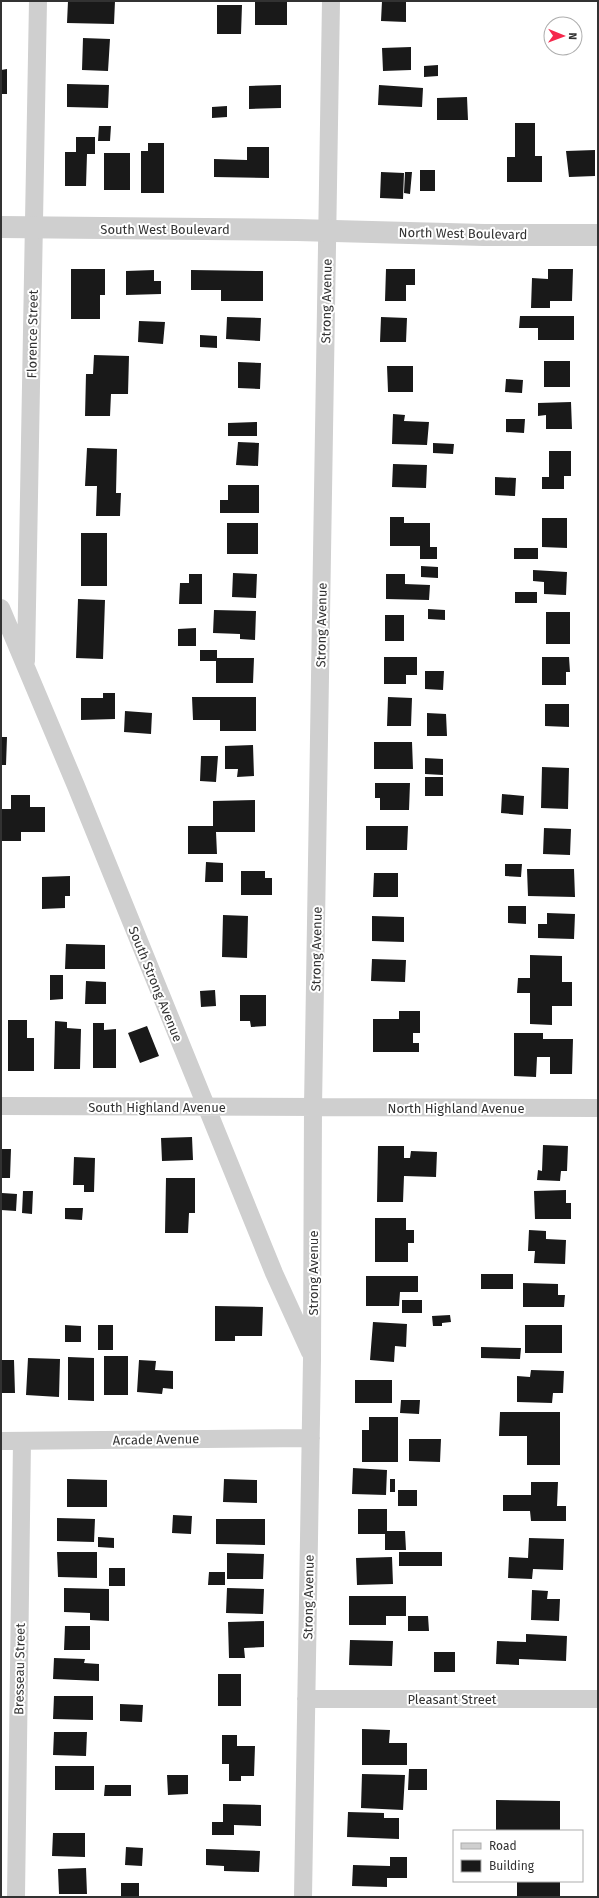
<svg xmlns="http://www.w3.org/2000/svg" width="599" height="1898" font-family="'Fira Sans',sans-serif">
<style>
.building{fill:#191919}
.lines{fill:none;stroke-linecap:round;stroke-linejoin:round}
.minor{stroke:#cfcfcf;stroke-width:18}
.tertiary{stroke:#cfcfcf;stroke-width:22}
.labels{text-anchor:middle;stroke-width:4;stroke-linejoin:round;paint-order:stroke}
.street-label{font-size:13px;fill:#323232;stroke:#fff}
</style>
<rect width="100%" height="100%" fill="#fff"/>
<path class="building" d="M68,1H115L114,24L67,23Z
M382,1H406V22L381,21Z
M255,2H287V25H255Z
M217,5H242L241,34H217Z
M83,38L110,39L108,71L82,70Z
M411,47V70L383,71L382,48Z
M438,65V76L424,77V66Z
M7,69V94H1V70Z
M67,84L109,85L108,108L67,107Z
M281,85V108L249,109V86Z
M379,85L423,88L422,107L378,105Z
M467,97L468,120H437V98Z
M227,106V117L212,118V107Z
M515,123H535V156H542V182H507V157H515Z
M99,126H111L110,141H98Z
M76,137H95V154H87L86,186H65V152H76Z
M148,143H164V193H141V151H148Z
M247,147H269V178L214,177V159L247,160Z
M595,150V176L569,177L566,151Z
M104,153H130V190H104Z
M420,170H435V191H420Z
M381,172L404,173L403,199L380,198Z
M405,172H412L410,194L404,193Z
M71,269H105V295H100V319H71Z
M386,269H415V285H406V301H385Z
M548,269H573L572,301H550V308H531L532,278L548,279Z
M154,270V281H161V294L126,295V271Z
M191,270L263,271V301H221V290H191Z
M520,316H574V340H538V328H519Z
M227,317L261,318L260,341L226,339Z
M381,317L407,318L406,342H380Z
M139,321L165,322L163,344L138,342Z
M200,335L217,336V348L200,347Z
M94,355L129,356L128,394H111L110,416H85L86,374H93Z
M544,361H570V387H544Z
M238,362L261,363L260,389L238,388Z
M387,366H413V392H388Z
M506,379L523,380L522,393L505,392Z
M571,402L572,429H546V415L538,416V403Z
M393,414L405,415L404,421L429,422L427,445L392,444Z
M506,419H525L524,433L506,432Z
M257,422V436H228V423Z
M238,442L259,443L258,466L236,465Z
M433,443L454,444L453,454L433,453Z
M87,448L117,449L116,493H121L120,516H96L97,486H85Z
M549,451H571V476H564V489H542V477H549Z
M393,464L427,465L426,488L392,487Z
M495,477L516,478L515,496L495,495Z
M228,485H259V513H220V500H228Z
M390,517H404V523H430V547H437V559H420V546H390Z
M542,518H567V548L542,547Z
M227,523H258V554H227Z
M81,533H107V586H81Z
M514,548H538V559H514Z
M421,566L438,567V578L421,577Z
M533,570L567,572L566,595L544,594V582L533,581Z
M233,573L257,574L256,598L232,597Z
M189,574H202V604H179L180,583H189Z
M386,574H405V584L430,585L429,600L386,599Z
M515,592H537V603H515Z
M78,599L105,600L103,659L76,658Z
M428,609L445,610V620L428,619Z
M214,610L256,611L255,640L240,639V634L213,633Z
M546,612H570V644H546Z
M385,615H404V641H385Z
M196,628V646H178V629Z
M200,650H217V658H254L253,683H216V661H200Z
M384,657H417V675H406V684H384Z
M542,657H569L570,672H566V685H542Z
M425,671H444L443,690L425,689Z
M103,693H115V719L81,720V698H103Z
M192,697H256V731H220V720H193Z
M388,697L412,698L411,726H387Z
M545,704H569V727L545,726Z
M125,711L152,713L151,734L124,732Z
M427,713L446,714L447,736H427Z
M1,737H7L6,765H1Z
M374,742H412L413,769H374Z
M253,745L254,776L237,777L238,769H225V746Z
M201,756H218L216,782L200,781Z
M425,758L443,759V775L425,774Z
M542,767L569,768L568,809L541,808Z
M425,777H443V796H425Z
M375,783H410L409,810H380V798H375Z
M502,794L524,796L523,815L501,813Z
M11,795H30V807H45V832H21V841H1V809H11Z
M255,800V832H216L217,854H188V826H213V801Z
M366,826H408L407,850H366Z
M544,828L571,829L570,855L543,854Z
M206,862L223,863V882H205Z
M505,864H522L521,877L505,876Z
M527,869H574L575,897L528,896Z
M241,871H265V878H272V895H241Z
M374,873H398V897H373Z
M70,876V896H65V908L42,909V877Z
M508,906H526V924L508,923Z
M547,913L575,914L574,939L538,938V924H547Z
M223,915L248,916L247,958L222,957Z
M372,916L404,917V942L372,941Z
M66,944L105,945V969H65Z
M530,955L562,956V982H572V1006H552V1025L530,1024V993H517L518,978H530Z
M372,959L406,960L405,982L371,981Z
M50,975H63V999L50,1000Z
M86,981L106,982V1004H85Z
M215,990L216,1006L201,1007L200,991Z
M240,995H266V1026L251,1027L250,1021H240Z
M399,1011H420V1033H413V1043H419V1052H373V1019H399Z
M8,1020H27V1038H34V1071H8Z
M55,1021L67,1022V1028L81,1029L80,1069H54Z
M93,1023H104V1030L116,1029V1068H93Z
M147,1026L159,1056L140,1063L128,1033Z
M514,1033H543V1039H573L572,1074H550V1057H537L536,1077L514,1076Z
M192,1137L193,1160L162,1161L161,1138Z
M543,1145L568,1146L567,1171H561L560,1181L537,1180L538,1170L542,1171Z
M378,1146H404V1158H410L411,1151L437,1152L436,1177L404,1176L403,1202H377Z
M1,1149H11L10,1178H1Z
M74,1157L95,1158L94,1192H84V1185H73Z
M166,1178H195V1213H189L188,1233H165Z
M566,1190V1203H571V1219H535L534,1191Z
M23,1191H33L32,1214L22,1213Z
M2,1193L17,1194L16,1211L1,1210Z
M65,1208H83L82,1220L65,1219Z
M375,1218H406V1230H414V1243H408V1262H375Z
M529,1230L546,1231V1239L566,1240L565,1264L534,1263L535,1251H528Z
M481,1274H513V1289H481Z
M366,1276H418V1292H400L399,1306H366Z
M523,1283L558,1284V1295H565L564,1307H523Z
M402,1300H422V1313H402Z
M215,1306L263,1307L262,1336H235V1341H215Z
M450,1315L451,1322L442,1323V1326H433L432,1316Z
M373,1322L407,1324L406,1347L395,1346L394,1362L370,1360Z
M65,1325L81,1326V1342H65Z
M98,1325H113V1350H98Z
M525,1325H562V1353H525Z
M481,1347L521,1348L520,1359L481,1358Z
M104,1356H128V1395H104Z
M68,1357L94,1358V1401L68,1400Z
M28,1358L60,1359L59,1397L26,1395Z
M1,1360H14L15,1393H1Z
M139,1360L156,1361L155,1370L173,1371V1389L163,1388L162,1394L137,1392Z
M531,1370L564,1371L563,1393H553L552,1403L517,1402V1376L530,1377Z
M355,1380H392V1403H355Z
M401,1400H420L419,1414L400,1413Z
M500,1412H560V1465H527V1436H499Z
M369,1417H398V1462H362V1430H369Z
M409,1439H441L440,1462L409,1461Z
M353,1468L387,1470L386,1495L352,1494Z
M67,1479L107,1480V1507H67Z
M224,1479L257,1480V1503L223,1502Z
M390,1479H395V1492H390Z
M531,1482H558L557,1506H566V1521H531L530,1511H503V1495H531Z
M398,1490H417V1506H398Z
M358,1509H387V1531H405L406,1550H385V1534H358Z
M173,1515L192,1516L191,1534L172,1533Z
M57,1518L95,1519L94,1542L57,1541Z
M216,1519H265V1545L216,1544Z
M98,1537L114,1538V1548L98,1547Z
M529,1538L564,1539L563,1570L533,1569L532,1579L508,1578L509,1557L528,1558Z
M57,1552H97V1578L58,1577Z
M399,1552H442V1566H399Z
M227,1553L264,1554L263,1579H227Z
M392,1557L393,1584L357,1585L356,1558Z
M109,1568H125V1586H109Z
M209,1572H225V1585H208Z
M64,1588L109,1589V1621L90,1620V1613L64,1612Z
M227,1588L264,1589L263,1614L226,1613Z
M532,1590L548,1591L547,1599H560L559,1621L531,1620Z
M349,1596H406V1616H386V1625H349Z
M408,1616H428L429,1631H408Z
M264,1621V1647L244,1648L245,1658H229L228,1622Z
M65,1626H90V1650H64Z
M526,1634L567,1636L566,1661L519,1659V1665L496,1664L497,1641L526,1642Z
M350,1640L393,1641L392,1666L349,1665Z
M434,1652H455V1672H434Z
M54,1658L85,1659L84,1663L99,1664V1681L53,1679Z
M218,1674H241V1706H218Z
M54,1696H93V1720L53,1719Z
M120,1704L143,1705L142,1722L120,1721Z
M362,1729L390,1730L389,1743H407V1765H362Z
M54,1732H87L86,1756L53,1755Z
M222,1735H237V1746H255L254,1776H241V1781H229V1764H222Z
M55,1766H94V1790H55Z
M409,1769H427V1790H408Z
M362,1774L405,1775L403,1810L361,1808Z
M167,1775H188V1794L168,1795Z
M105,1785H131V1796H104Z
M496,1800L560,1801V1831H496Z
M223,1804L261,1805V1826L234,1825V1835H212V1822H223Z
M348,1812L384,1813V1818H399V1839L347,1837Z
M53,1833H85V1857L52,1856Z
M126,1847L143,1848L142,1866L125,1865Z
M206,1849L260,1851L259,1872L224,1871V1866L206,1865Z
M390,1857H407V1878H387V1887L352,1886L353,1865L390,1866Z
M86,1868L87,1894H59L58,1869Z
M517,1881H560V1897H517Z
M121,1883H139V1897H121Z"/>
<g class="lines">
<path class="minor" d="M1,608L76,786L274,1273L310,1352
M26,661L38,1
M1,1106L598,1108
M1,1441L311,1438
M306,1699H598
M16,1897L22,1441
M303,1897L312,1359L313,1107L331,1"/>
<path class="tertiary" d="M1,227L297,230L484,235H598"/>
</g>
<g class="labels">
<g class="street-label">
<text x="165" y="234">South West Boulevard</text>
<text transform="translate(463 233) rotate(1)" y="5">North West Boulevard</text>
<text transform="translate(326 301) rotate(-89)" y="5">Strong Avenue</text>
<text transform="translate(32 334) rotate(-89)" y="5">Florence Street</text>
<text transform="translate(321 625) rotate(-89)" y="5">Strong Avenue</text>
<text transform="translate(316 949) rotate(-89)" y="5">Strong Avenue</text>
<text transform="translate(156 984) rotate(68)" y="5">South Strong Avenue</text>
<text x="157" y="1112">South Highland Avenue</text>
<text x="456" y="1113">North Highland Avenue</text>
<text transform="translate(313 1273) rotate(-90)" y="5">Strong Avenue</text>
<text transform="translate(156 1439) rotate(-1)" y="5">Arcade Avenue</text>
<text transform="translate(308 1597) rotate(-89)" y="5">Strong Avenue</text>
<text transform="translate(19 1669) rotate(-89)" y="5">Bresseau Street</text>
<text x="452" y="1704">Pleasant Street</text>
</g>
</g>
<rect width="599" height="1898" fill="none" stroke="#323232" stroke-width="4"/>
<rect x="453" y="1830" width="130" height="52" fill="#ffffff" stroke="#adadad"/>
<rect x="461" y="1843" width="20" height="6" fill="#cfcfcf" stroke="#adadad"/>
<text x="489" y="1850" font-size="12" fill="#323232">Road</text>
<rect x="461" y="1860" width="20" height="12" fill="#191919" stroke="#adadad"/>
<text x="489" y="1870" font-size="12" fill="#323232">Building</text>
<g transform="translate(563 36) rotate(91)"><circle r="19" fill="#ffffff" stroke="#adadad"/>
<path d="M0-3L7 15L0 10L-7 15Z" fill="#f5284c"/>
<text y="-6" font-size="11" font-weight="bold" text-anchor="middle" fill="#323232">N</text>
</g>
</svg>
